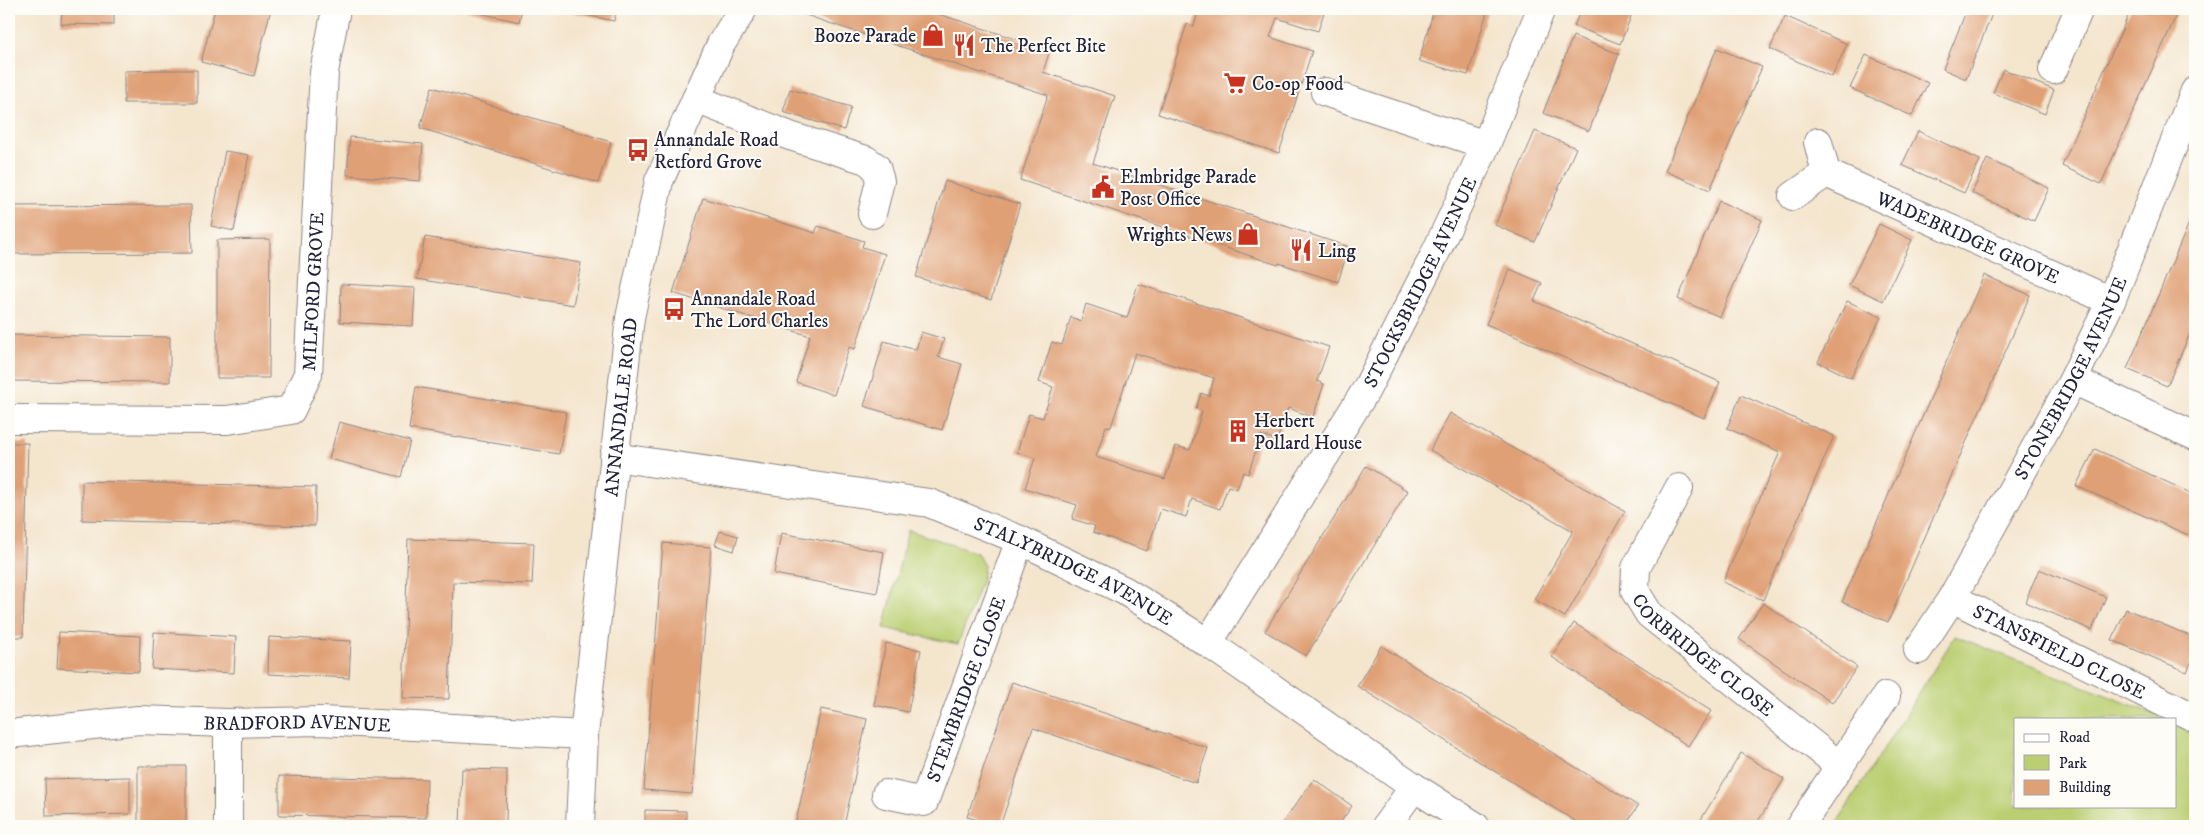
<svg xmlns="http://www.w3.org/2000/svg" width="2204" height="835" font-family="'IM FELL DW Pica',serif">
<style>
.green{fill:#bbcf72;stroke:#6e7856}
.building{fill:#e0a076;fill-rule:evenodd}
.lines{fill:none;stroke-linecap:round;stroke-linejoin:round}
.minor-casing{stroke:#8b8484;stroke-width:30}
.minor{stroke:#fff;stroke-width:28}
.labels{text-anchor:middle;stroke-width:4;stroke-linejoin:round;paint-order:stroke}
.poi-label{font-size:19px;fill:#22223b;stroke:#fdfcf7;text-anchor:start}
.street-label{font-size:19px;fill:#22223b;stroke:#fdfcf7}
</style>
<rect width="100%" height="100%" fill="#fdfcf7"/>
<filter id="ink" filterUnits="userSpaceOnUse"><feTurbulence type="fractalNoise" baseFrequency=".02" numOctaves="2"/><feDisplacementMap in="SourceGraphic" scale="10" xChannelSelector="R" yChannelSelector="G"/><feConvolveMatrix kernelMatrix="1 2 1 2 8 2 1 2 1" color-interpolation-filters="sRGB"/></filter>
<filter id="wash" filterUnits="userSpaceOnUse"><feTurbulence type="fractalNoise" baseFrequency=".0096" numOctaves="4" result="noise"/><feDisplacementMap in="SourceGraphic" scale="20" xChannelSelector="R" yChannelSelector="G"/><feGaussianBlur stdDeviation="1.12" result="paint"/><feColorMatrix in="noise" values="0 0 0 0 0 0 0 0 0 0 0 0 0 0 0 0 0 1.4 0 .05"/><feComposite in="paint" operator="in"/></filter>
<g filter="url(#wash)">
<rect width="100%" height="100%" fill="#f4e5cd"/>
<path class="green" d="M908,530L977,553L984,566L982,580L958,644L884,628Z
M1955,636L2167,719H2015V806H2175V722L2195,730V826H1835Z"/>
<g id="blocks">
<path class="building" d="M62,9H114V25L61,24Z
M215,9H271L254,76L201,62Z
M462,9H522L519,22Z
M558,9H617L614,21Z
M793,9H923L1050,50L1043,72L1115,96L1093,163L1349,247L1338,282L1279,263L1278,265L1020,180L1048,95L823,21L792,10Z
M1199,9H1325L1318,31L1277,18L1270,37L1312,51L1279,153L1158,114L1187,24L1194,26Z
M1434,9H1488L1468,75L1419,61Z
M1581,9H1634L1620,44L1574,26Z
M1967,9H1994L1966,79L1943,69Z
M2131,9H2179L2101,184L2062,166Z
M1785,16L1847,44L1832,77L1770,49Z
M1573,36L1619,54L1589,131L1543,113Z
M1717,48L1762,67L1710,190L1665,171Z
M1866,55L1928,83L1912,116L1850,88Z
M2003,69L2054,90L2045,114L1993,93Z
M161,70H197V103H124V71Z
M432,87L611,142L598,183L420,128Z
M790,89L851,107L844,130L783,112Z
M1535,131L1576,148L1535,242L1495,225Z
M1918,131L1980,160L1964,193L1902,165Z
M350,137L423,144L420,181L347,175Z
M225,151L249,155L234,231L211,226Z
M1987,159L2049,188L2034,221L1972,193Z
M945,181L1020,204L991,300L916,277Z
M703,198L815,233L818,226L864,241L862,247L885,254L855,349L849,347L834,395L796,382L810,336L673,293Z
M1719,201L1762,220L1720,317L1678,299Z
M191,205L192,253L9,254V206Z
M2195,209V322L2167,386L2127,369Z
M1879,224L1912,240L1883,301L1849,285Z
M425,237L581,263L573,305L417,279Z
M270,239L269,378H217V240Z
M1510,269L1542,283L1534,301L1720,382L1704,418L1486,324Z
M1984,275L2030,295L1888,622L1842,602Z
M341,284L415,288L413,326L340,322Z
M1138,284L1329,347L1317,381L1324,384L1313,417L1288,408L1277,440L1261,435L1248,474L1243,472L1237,489L1228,486L1220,509L1192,499L1186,517L1161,509L1147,551L1093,532L1095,526L1072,519L1077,505L1025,488L1035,458L1017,452L1029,414L1043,418L1053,387L1039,382L1052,342L1062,345L1071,317L1081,321L1086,304L1127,318ZM1135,353L1214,378L1209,396L1201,393L1196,409L1202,411L1190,450L1176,446L1165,479L1096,457L1106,426L1111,427Z
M1847,301L1881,317L1851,378L1818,362Z
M921,332L944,339L938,357L962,364L942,430L864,406L884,341L916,350Z
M9,335L170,337V382L9,381Z
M416,387L566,412L559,454L409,429Z
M1741,395L1834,436L1763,600L1723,582L1780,452L1727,428Z
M1450,413L1625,511L1565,617L1534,599L1573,531L1430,450Z
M339,422L410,441L401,477L329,459Z
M9,443H28L23,637H9Z
M2095,449L2195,495V538L2076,486Z
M1366,466L1408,491L1306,656L1265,631Z
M82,481L316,487L315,526L82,520Z
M720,531L738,536L734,551L715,545Z
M781,533L884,552L877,593L774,574Z
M408,539L534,543L532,584L453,582L449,699L403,698Z
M663,543L711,547L692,794L644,790Z
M2039,569L2106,597L2092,630L2025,602Z
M1763,603L1857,667L1832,703L1739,639Z
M2126,609L2195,638V653L2187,672L2112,640Z
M1574,623L1711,711L1688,746L1552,657Z
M59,632L140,636L139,672L57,668Z
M154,632L236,637L234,673L152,669Z
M269,637L351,641L349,678L268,674Z
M886,643L921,650L908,712L874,705Z
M1381,646L1638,806L1625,826H1583L1357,686Z
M1012,682L1208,748L1196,783L1033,728L1000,826L967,817Z
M821,709L867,719L844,826H795Z
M1741,753L1784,779L1770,802L1755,826H1697Z
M138,766H186V826H138Z
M462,769L507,770L506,826H460Z
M279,776L427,779L426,818L279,815Z
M130,777V814L46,816L45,779Z
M1314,779L1352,806L1338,826H1280Z
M645,810L686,811V826H645Z"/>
</g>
</g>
<g filter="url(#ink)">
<use href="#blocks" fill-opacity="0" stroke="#8b8484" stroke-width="1"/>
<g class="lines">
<defs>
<g id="minor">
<path d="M2053,70L2079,9"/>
<path d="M1325,92L1486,145"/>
<path d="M696,99L790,136L866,160L876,167L880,181L872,214"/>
<path id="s1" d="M1826,173L2111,301"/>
<path d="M1793,196L1826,173L1818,142"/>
<path d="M2073,380L2195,436"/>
<path id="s2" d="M9,419L227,420L291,410L308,374L324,72L336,9"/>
<path id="s3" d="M614,457L929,503L1020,540L1125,591L1208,643L1414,787L1475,826"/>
<path id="s4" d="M1679,488L1636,568L1635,591L1649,614L1840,766"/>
<path id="s5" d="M1952,598L2195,718"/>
<path id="s6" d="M1208,643L1366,390L1433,258L1486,145L1541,9"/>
<path id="s7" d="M1918,650L1952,598L2073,380L2111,301L2195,91"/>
<path id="s8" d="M9,734L139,720L228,723L321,721L584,735"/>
<path id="s9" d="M886,794L924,802L1020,540"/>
<path d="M228,826V723"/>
<path id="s10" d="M580,826L584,735L630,318L659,181L721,44L743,9"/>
<path d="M1386,826L1414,787"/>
<path d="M1800,826L1886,696"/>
</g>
</defs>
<use href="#minor" class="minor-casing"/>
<use href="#minor" class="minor"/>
</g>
</g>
<defs>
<symbol id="shop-bare" viewBox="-9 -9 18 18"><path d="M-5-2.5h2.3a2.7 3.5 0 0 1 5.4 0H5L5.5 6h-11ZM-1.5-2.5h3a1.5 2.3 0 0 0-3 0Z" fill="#c8321e" stroke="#fdfcf7" stroke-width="2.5" paint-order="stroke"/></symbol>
<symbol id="restaurant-bare" viewBox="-9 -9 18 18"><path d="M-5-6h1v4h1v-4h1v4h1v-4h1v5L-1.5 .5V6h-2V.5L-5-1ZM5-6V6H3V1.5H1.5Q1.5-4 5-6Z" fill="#c8321e" stroke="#fdfcf7" stroke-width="2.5" paint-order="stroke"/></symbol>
<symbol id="supermarket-bare" viewBox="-9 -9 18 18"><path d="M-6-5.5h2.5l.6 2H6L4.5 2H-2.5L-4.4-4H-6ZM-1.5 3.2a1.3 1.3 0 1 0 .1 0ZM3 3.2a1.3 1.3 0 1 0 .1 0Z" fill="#c8321e" stroke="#fdfcf7" stroke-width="2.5" paint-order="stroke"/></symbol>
<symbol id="bus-bare" viewBox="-9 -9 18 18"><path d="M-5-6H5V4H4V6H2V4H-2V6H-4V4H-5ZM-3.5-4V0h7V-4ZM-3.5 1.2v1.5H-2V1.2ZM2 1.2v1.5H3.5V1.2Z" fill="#c8321e" stroke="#fdfcf7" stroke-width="2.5" paint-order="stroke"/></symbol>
<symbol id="civic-bare" viewBox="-9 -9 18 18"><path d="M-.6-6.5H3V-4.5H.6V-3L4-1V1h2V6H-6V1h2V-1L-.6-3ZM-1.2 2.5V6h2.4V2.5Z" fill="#c8321e" stroke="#fdfcf7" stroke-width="2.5" paint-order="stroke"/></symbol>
<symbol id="building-bare" viewBox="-9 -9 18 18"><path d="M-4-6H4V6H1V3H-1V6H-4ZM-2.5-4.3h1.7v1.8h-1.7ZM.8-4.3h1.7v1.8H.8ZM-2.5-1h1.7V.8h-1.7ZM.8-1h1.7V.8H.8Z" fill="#c8321e" stroke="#fdfcf7" stroke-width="2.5" paint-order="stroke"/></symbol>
</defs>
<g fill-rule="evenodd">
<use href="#shop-bare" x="917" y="19" width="32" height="32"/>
<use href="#restaurant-bare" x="948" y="29" width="32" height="32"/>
<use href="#supermarket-bare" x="1219" y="67" width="32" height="32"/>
<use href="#bus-bare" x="622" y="134" width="32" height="32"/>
<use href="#civic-bare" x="1087" y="171" width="32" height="32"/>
<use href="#shop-bare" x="1232" y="218" width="32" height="32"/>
<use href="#restaurant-bare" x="1285" y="234" width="32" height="32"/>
<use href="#bus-bare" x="658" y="293" width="32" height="32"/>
<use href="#building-bare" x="1222" y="415" width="32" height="32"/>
</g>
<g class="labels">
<g class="poi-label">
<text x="916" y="42" text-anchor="end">Booze Parade</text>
<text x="981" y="52">The Perfect Bite</text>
<text x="1252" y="90">Co-op Food</text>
<text x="654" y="146">Annandale Road<tspan x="654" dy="22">Retford Grove</tspan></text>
<text x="1120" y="183">Elmbridge Parade<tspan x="1120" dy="22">Post Office</tspan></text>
<text x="1232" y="241" text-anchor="end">Wrights News</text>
<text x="1318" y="257">Ling</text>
<text x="691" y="305">Annandale Road<tspan x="691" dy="22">The Lord Charles</tspan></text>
<text x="1254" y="427">Herbert<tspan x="1254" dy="22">Pollard House</tspan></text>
</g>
<g class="street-label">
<text dy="7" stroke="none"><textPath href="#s1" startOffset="156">WADEBRIDGE GROVE</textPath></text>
<text dy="7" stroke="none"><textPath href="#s6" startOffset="419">STOCKSBRIDGE AVENUE</textPath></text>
<text dy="7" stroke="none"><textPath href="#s2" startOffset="405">MILFORD GROVE</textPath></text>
<text dy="7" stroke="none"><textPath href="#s7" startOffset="312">STONEBRIDGE AVENUE</textPath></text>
<text dy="7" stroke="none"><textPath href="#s10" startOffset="421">ANNANDALE ROAD</textPath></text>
<text dy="7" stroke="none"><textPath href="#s3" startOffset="478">STALYBRIDGE AVENUE</textPath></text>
<text dy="7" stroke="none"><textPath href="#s4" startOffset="208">CORBRIDGE CLOSE</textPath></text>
<text dy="7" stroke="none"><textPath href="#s5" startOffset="120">STANSFIELD CLOSE</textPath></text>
<text dy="7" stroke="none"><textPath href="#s9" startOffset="159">STEMBRIDGE CLOSE</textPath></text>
<text dy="7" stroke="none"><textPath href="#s8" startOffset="289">BRADFORD AVENUE</textPath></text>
</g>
</g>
<rect width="2204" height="835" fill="none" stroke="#fdfcf7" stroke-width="30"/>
<rect x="2014" y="718" width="162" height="90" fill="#fdfcf7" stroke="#a5a5ac"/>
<rect x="2024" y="734" width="25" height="8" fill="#ffffff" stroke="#a5a5ac"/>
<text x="2059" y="742" font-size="15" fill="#22223b">Road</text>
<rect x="2024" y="755" width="25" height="15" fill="#bbcf72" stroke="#a5a5ac"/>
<text x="2059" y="768" font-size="15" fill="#22223b">Park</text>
<rect x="2024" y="780" width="25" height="15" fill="#e0a076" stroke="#a5a5ac"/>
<text x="2059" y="792" font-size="15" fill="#22223b">Building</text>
</svg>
